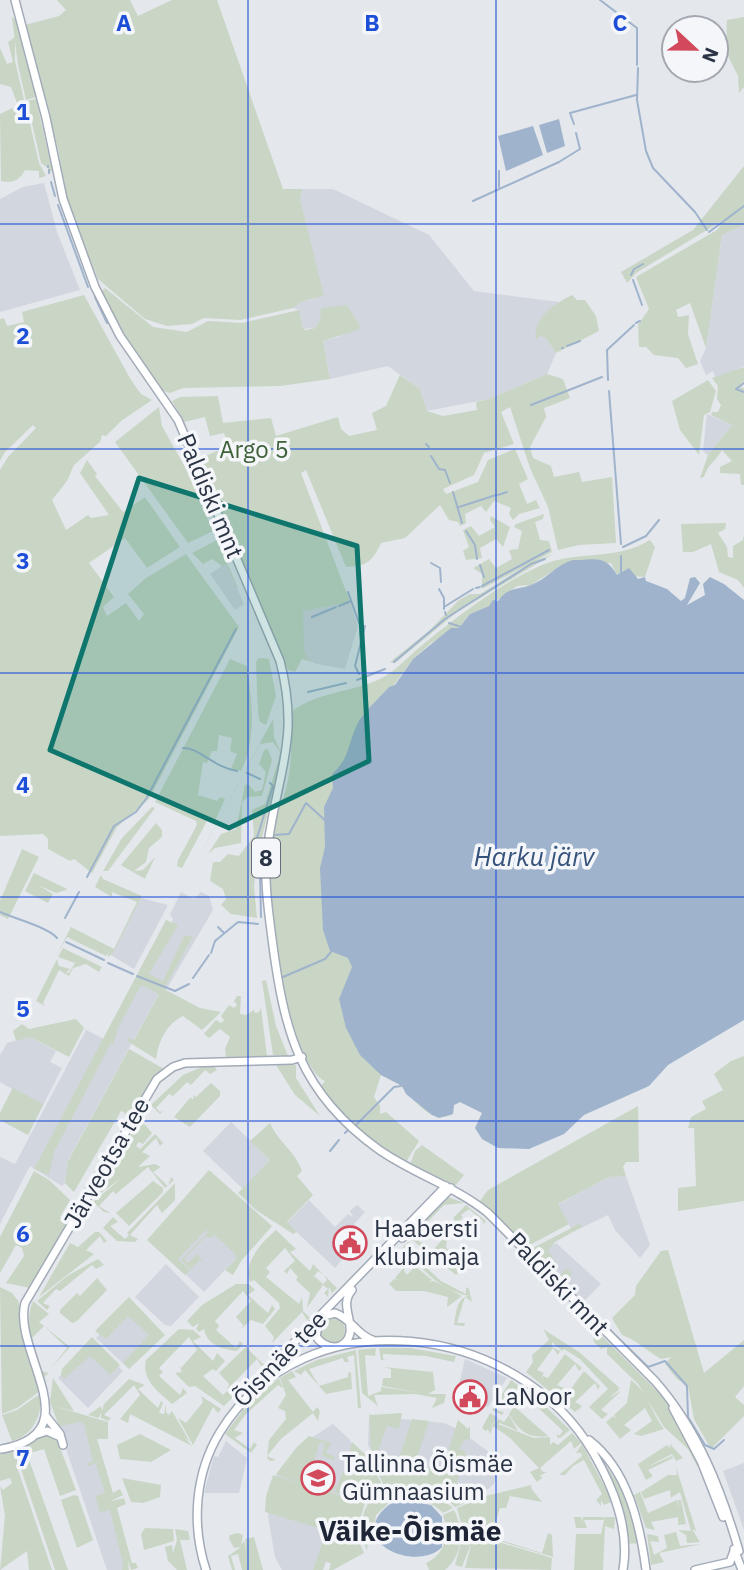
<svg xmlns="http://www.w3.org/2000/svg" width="744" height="1570" font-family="'IBM Plex Sans',sans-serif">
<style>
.built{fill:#d2d6de}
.green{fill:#c9d6c5}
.water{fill:#9fb4cc}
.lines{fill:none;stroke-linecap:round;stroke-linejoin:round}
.stream{stroke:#9fb4cc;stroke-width:2}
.major-casing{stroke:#a3abb8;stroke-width:10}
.major{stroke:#fff;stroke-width:7}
.marked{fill:#0f766e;fill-opacity:0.2;stroke:#0f766e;stroke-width:5;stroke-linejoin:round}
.grid{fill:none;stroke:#1d4ed8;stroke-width:2;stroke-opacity:0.55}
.labels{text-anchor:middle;stroke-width:7;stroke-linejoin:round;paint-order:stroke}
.shield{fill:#f4f6f9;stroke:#676e7b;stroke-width:2}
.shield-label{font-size:23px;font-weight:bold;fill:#2b3445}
.park-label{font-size:24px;fill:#3f6138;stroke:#f4f6f9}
.street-label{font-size:24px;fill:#2b3445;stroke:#f4f6f9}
.poi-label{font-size:24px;fill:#2b3445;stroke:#f4f6f9;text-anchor:start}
.water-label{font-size:26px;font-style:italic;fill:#34527a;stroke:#f4f6f9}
.quarter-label{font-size:28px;font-weight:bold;fill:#1d2536;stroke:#f4f6f9}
.grid-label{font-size:23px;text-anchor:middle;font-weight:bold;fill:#1d4ed8;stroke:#f4f6f9;stroke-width:7;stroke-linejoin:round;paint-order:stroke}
</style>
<rect width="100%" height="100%" fill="#e4e7ec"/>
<path class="built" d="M44,183L57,232L80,290L0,312V199L23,187Z
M302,189H333L429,235L474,291L559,302L539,321L540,335L546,337L556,353L547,374L489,399L427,411L420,389L388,366L330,379L323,341L342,336L320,320L315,328L303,329L298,310L293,308L303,301L317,298L300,198Z
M744,225V366L716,379L713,371L706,375L700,361L706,348L722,235Z
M707,414L732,425L708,455L703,451Z
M226,563L244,604L235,610L210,574Z
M350,602L358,626L345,669L317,664L300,656L303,610Z
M181,892L194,899L201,892L209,896L213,910L166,990L162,988L68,1160L65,1183L62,1186L30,1166L0,1224V1157L15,1164L86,1030L106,1040L173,919L170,914Z
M141,898L168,905L134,969L111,955Z
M30,1037L56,1051L50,1062L62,1068L28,1135L0,1120V1113L12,1089L0,1082V1055L7,1043Z
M231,1122L270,1160L243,1189L203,1151Z
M626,1176L650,1245L640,1258L615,1230L608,1215L573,1232L557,1205L609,1177Z
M212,1181L265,1228L204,1292L152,1242L175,1229Z
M309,1200L335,1227L348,1214L353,1217L350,1211L357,1205L365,1212L354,1224L364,1234L335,1268L287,1223Z
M556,1243L601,1284L583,1302L540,1255Z
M166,1264L199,1297L171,1326L165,1325L135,1297Z
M130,1302L162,1332L128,1368L96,1338Z
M92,1341L123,1371L88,1408L58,1378Z
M465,1359L507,1378L488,1407L460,1398L462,1394L457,1393Z
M89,1418L111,1501L128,1570H107L58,1425Z
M391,1418L444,1423L459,1430L501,1461L494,1484L483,1493L470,1497L383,1465L368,1446L369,1419Z
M333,1424L349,1439L366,1466L355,1500L352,1537L343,1563L339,1566L326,1562L323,1570H282L275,1557L268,1516L273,1480L297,1447Z
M226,1441L247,1458L239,1493H204L214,1456L218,1457Z
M744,1463V1530L723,1471Z"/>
<path class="green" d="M57,0H130L138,16L172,0H217L283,189H302L300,199L324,296L303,301L293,308L240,320L204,318L192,324L167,326L145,319L98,279L68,204L58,149L25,25L59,16L66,10Z
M12,17L17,20L36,94V97L26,100L18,65Z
M744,17V87L739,93L738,76L726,52L727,20Z
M15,37V61L24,100L17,103L11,87L0,84V48L7,64L13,62L8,42Z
M36,99L52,170L48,175V168L41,163L27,101Z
M25,102L39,163L46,176L39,178V171L25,170C20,180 12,184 1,181L0,114Z
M744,166V225L722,235L706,348L690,303L676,310L678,317L689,315L688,334L698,364L686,368L678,358L654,355L646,347H639L638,325L649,309L636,277L717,230L725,219L636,273L627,283L621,272L693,230Z
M105,288L153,327L187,332L208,321L242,323L299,310L303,329L306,330L315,328L320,320L321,308L347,305L360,326L358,330L323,341L330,379L280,386L183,388L170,393L163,391L124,337L101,292Z
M84,295L131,380L141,394L152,400L121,421L106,436L102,435L100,442L74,465L67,481L52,500L66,530L88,515L91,518L109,515L80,473L87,460L97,474L95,476L123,512L145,497L180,547L147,568L125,538L89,563L114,597L103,607L107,616L126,603L139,621L144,614L128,594L146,578L186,554L239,627L149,799L117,827L92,873L74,859L70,861L48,849V839L43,834L0,836V470L8,457L36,428L33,425L5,452L0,461V319L4,318L7,326L24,322L22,312Z
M572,295L577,300H585L596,316L599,331L556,353L546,338L540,336L536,339C532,318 556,303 572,295Z
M744,367V381L738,387L744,388V485H741L740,474L720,473V467L732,461L722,450C716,461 707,465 704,477L700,478L708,455L732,425L711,415L712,412H718L721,405L717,399L718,386L712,378Z
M547,374L563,379L570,398L544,408L546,417L530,447L533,458L551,466L554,477L579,472L582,482L612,477L616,543L579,545L558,550L548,507L530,468L510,407L501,412L514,444L484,453L474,475L443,489L446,494L478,482L488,460L515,449L528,479L519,484L527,504L536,500L540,508L519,514L513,520L509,514L511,508L494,501L486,512L481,506L465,514L466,523L460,526L458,522L449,520L440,505L405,538L381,543C372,562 367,566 346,567L306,470L301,473L350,602L303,611L304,649L307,659L319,664L302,659L295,672L288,670L211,489L214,488L198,459L229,446L224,433L210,436L205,417L184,422L172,401L180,397L218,396L223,423L271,418L276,436L338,417L341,429L349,436L377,430L372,413L386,406L400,375L420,389L427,411L443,416L477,410L476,402L489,399Z
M708,380L716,391L710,412L704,415L699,455L680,430L672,401Z
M159,407L162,426L186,469L213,531L188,543L115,442Z
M544,514L543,519L535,522L540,540L549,541L552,552L482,589V574L473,568L489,559L496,568L512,559L509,550L518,549L522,531L514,527L516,524Z
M491,516L510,527L503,547L496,539L480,548L482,558L466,560L463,551L469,547L463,530L471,526L479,536L495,527L490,520Z
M726,523L725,529L718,533L727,547L728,557L733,558V546L743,540L744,534V588L738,580L719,572L711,544L693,552H683L681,524Z
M217,540L238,588H237L226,564L222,566L212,559L203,564L192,553Z
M650,540L655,547L645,577L617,575L611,563L559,567L531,585L517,586L489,606L470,614L459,628L431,643L413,659L394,685L476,1108L460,1102L454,1105L453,1114C432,1126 413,1099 401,1086C396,1081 387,1078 381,1075L374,1097L380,1106V1114L386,1112L419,1141L406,1162C372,1143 343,1118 321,1086L325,1081C288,1065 266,899 269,857C270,838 275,817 282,801C292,779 292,736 292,711C320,691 350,693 380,679C397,671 411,653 426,642C461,614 501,583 542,565C578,550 617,561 650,540Z
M553,554L457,612L395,663L390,662L430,630L459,600L470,594H480L532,562Z
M259,658L269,659L276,696L266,725L260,722L258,714L256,662Z
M230,659L247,666C252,701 257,739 241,771L231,769L237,754L230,751L232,738L219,735L217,751H212L207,763L203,762L198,795L217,801L220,797L225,799L216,819H208L182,868L177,866L178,860L197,825L196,821L155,802Z
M273,719L274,737L282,755L257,858L254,886L257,918L231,914L221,905L226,899L223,889L210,881L213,862H220L228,854L239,856L254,836L252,810L265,804L279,758L280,752L273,742L260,744L180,892Z
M268,749L272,760L262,796L248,797L242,802L241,843L215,848L208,854L221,834L236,829L245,785L248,784L255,792L262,790L266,772L259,764L264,750Z
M152,807L155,808L108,871H103L122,838Z
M156,823L162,830V837L149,848L146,862L134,871L143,870L155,857L145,879L121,865Z
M22,849L39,857L8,919L0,915V901Z
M34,873L67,889L66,890L56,893L38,885L53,894L48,903L25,891Z
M101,875L103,879L142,896L113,953L108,957V953L106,956L67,937L56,956L71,927L114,949L137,902L112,892V897L95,887Z
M166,920L178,925L149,974L163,981L184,936H193L164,989L200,1008L221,1012L202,1030L183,1016C167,1024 159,1039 156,1059L127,1041V1038L134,1040L159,994L141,985L117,1030L114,1044L111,1043L54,1152L49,1175L34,1169Z
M63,948L102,967L94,980L99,972L86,964L73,968L69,976L59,970L43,1003L45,1006L36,1001L57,959L59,966L70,969L66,973H69L75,963L58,957Z
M266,980L276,1026L288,1056L273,1055L262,981Z
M237,996H241L240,1014L246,1015L254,1010L255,1013L259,1012L261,1008L267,1056L226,1057L225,1049L230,1037L220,1029L209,1038L204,1034L216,1020L221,1023L224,1020L221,1016L229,1005L234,1008L237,1005L234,1001Z
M76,1019L84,1028L69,1057L30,1037L16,1041L13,1031L22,1024L29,1029Z
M129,1049L164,1069L156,1076L82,1198L79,1196L128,1120L124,1112L121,1111L74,1192L65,1183L68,1161Z
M744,1056V1201L678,1211V1188L696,1186L694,1128H688L691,1117L706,1109L702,1101L723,1090L714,1074L731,1061Z
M276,1065H296V1078L320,1116L295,1095Z
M204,1066H214L217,1070L210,1074L205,1070L191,1085L187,1082L173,1096L169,1094L156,1108L160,1112L163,1111L160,1114L151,1105L183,1075Z
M211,1083L220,1091V1096L190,1127L174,1117L190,1098L194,1099L193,1095L196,1097Z
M13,1088L43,1104L28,1135L0,1120V1113Z
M638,1106L639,1162H626L623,1167L626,1176L609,1177L558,1204L569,1224L528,1246L480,1201L488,1190Z
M140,1119L152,1133L143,1144L139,1142L136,1146L140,1149L155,1134L163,1143L160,1146L156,1138L142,1152L150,1156L138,1167L155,1164L161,1167L153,1172L168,1186L171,1177L174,1180L165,1188L148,1167L116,1194L113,1191L99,1206L110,1213L104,1212L93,1202L122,1178L96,1196Z
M270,1123C278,1142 296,1152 302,1171L297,1176L313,1195L287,1222L297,1232L293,1234L256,1210L238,1193L270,1160L250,1141Z
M422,1145L464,1175L455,1186L410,1165L415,1151Z
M209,1170L272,1226L242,1260L233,1275L225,1270L236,1259L235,1254L215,1235L209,1238L206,1236L184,1259L188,1263L197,1254L205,1264L200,1260L191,1269L181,1260L208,1232L206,1230L178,1259L190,1270L185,1275L147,1240Z
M34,1171L49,1180L70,1200L60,1217L66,1224L70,1221L30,1288L6,1283L24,1256L22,1248L16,1245L0,1273V1237Z
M153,1181L163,1188V1192L129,1226L116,1213Z
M175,1183V1200L162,1213L157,1205L130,1235L138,1239L135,1242L117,1241L103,1228L113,1217L118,1222L110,1226L125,1239L129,1235L127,1233Z
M448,1197L464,1203L444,1205L414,1236L431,1252L444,1238L441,1234L455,1220L453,1218L466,1205L486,1221L483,1224V1221L469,1209L461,1215L463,1217L448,1236L446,1246L458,1273L456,1275L410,1238Z
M579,1224L583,1226L555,1242L548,1251L557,1264L552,1268L559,1276L567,1268L572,1274L564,1284L561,1283L531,1249Z
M276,1230L296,1249L290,1252L310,1271L313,1264L323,1274L318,1271L314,1276L323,1284L327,1280L324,1275L337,1288L332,1293L329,1287L328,1297L324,1293L328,1289L323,1285L307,1308L310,1293L296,1280L298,1277L290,1268L287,1274L284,1271L295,1261L285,1248L266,1268L270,1272L266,1277L299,1304L302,1297L303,1311L310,1318L307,1320L302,1312L272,1343L274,1337L265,1326L280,1308L279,1303L254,1280L250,1282C243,1262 261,1243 276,1230Z
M95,1232H99L107,1241L104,1243L100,1236L86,1250L94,1254L39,1297L70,1243L78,1247Z
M408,1242L414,1248L408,1251L441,1281L466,1294V1287L469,1289L472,1302L465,1297L457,1323H465L464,1326L454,1325C456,1313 457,1297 469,1296C437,1289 420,1267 404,1247L394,1257L402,1261L400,1263L392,1259Z
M668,1250L704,1373L744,1340V1386L735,1397L744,1405V1416L711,1449L694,1419L688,1386L677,1379L665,1364L671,1357L661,1359C647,1351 637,1340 622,1335L612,1318L635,1295L636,1286L661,1251Z
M98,1259L104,1265L96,1269L92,1265L60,1291L56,1289L43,1303L50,1306L47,1310L37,1301L67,1276Z
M406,1265L404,1271L407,1275L415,1266L432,1280L428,1282L434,1281L462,1296L447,1307L448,1297L424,1291H396L389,1284L394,1279L398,1280L395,1278Z
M97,1278L107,1290L77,1321L72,1323L60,1313V1310L77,1293L80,1296Z
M236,1284H249L255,1290L248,1295L268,1313L272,1305L275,1309L263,1324L251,1320L242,1328L243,1325L236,1317L251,1301L243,1291L215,1321L219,1326L216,1330L236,1348L240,1341L243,1344L237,1351C223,1349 207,1346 204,1329L199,1332L196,1329L199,1323L193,1327L187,1321L202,1305Z
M0,1287L12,1293L19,1302V1321L40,1391L17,1408L2,1414Z
M129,1297L165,1335L129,1369L123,1363L149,1335L128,1316L106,1339L95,1331Z
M33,1301L49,1314L39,1322L70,1347L51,1368L67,1348L44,1326L32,1338L42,1371L49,1373L44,1377C34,1356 23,1324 33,1301Z
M319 1330a13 13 0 1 1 26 0a13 13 0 1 1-26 0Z
M591,1325L668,1402L700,1465L697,1466L688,1449L664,1427L638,1384L607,1354V1347L601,1349L594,1342Z
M179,1329L193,1330L201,1337L193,1341L213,1361L217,1353L225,1361L216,1371L213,1369L203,1376L223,1395L227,1391L233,1397L224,1406L195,1386L189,1387L175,1373L182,1372L179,1366L181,1368L197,1350L189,1337L159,1368L163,1372L159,1376L180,1395L183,1388L187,1393L172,1404C159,1392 141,1380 146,1360Z
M543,1329L579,1352L622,1390L617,1387L619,1390L608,1398L621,1391L601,1410L608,1414L602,1419L589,1407L608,1389L580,1359L564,1349L562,1351L552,1342V1347L560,1351L558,1355L553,1348L537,1370L544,1373L541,1378L543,1376L548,1378L565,1354L582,1368L579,1371L575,1364L557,1385L564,1388L562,1391L567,1394L584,1371L600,1386L598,1390L595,1383L575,1402L582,1406L577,1415L581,1407L575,1412L526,1372L533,1362L532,1355L549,1340Z
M92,1337L120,1365L110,1375L90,1356L64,1379L61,1375L62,1369Z
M246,1347L264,1365L262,1367L257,1359L227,1390L229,1384L219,1373Z
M376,1348L375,1356L365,1355L368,1396L381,1391V1387L422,1393L382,1386L383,1378H391V1369L383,1367L433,1372L435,1390L428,1394H446L444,1403L432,1408L437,1398L416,1394L374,1395L378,1406L362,1393L358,1350Z
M379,1348H410L456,1356L454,1362L426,1356L383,1354V1359L386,1360H381Z
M356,1350L361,1408H358L354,1355L347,1357L349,1362H344L343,1358L309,1369L319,1386L348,1377V1373L351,1372L352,1389L326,1394L305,1370L301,1375L294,1371L317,1360Z
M292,1371L296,1377L288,1380L313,1412L317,1407L320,1411L318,1421L313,1413L281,1439L267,1456L276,1460L270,1461L267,1458L269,1440L286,1419L285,1411L278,1408L286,1395L280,1378Z
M53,1378L74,1411L54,1406L108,1422V1439H97L113,1493L120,1489L123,1495L111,1501L124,1498L126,1504L117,1508L132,1563H136L138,1568L131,1570L128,1560L129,1570H122L123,1564L110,1510L100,1512L95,1496L105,1493L96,1465L100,1462L88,1466V1463L93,1461L84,1424L80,1422L59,1426L50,1402Z
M279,1378L283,1388L278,1385L246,1414L234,1430L243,1433L235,1438L250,1449L254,1442L257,1445L251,1453L225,1434L246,1406Z
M129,1379L145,1385L138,1389L158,1408L161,1401L163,1403L159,1413L164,1414L166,1404V1412L169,1415L172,1411L190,1442L184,1437L192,1446L130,1414L128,1423L120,1419L140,1395L134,1385L104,1415L111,1418L108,1421L101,1418V1412L99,1418L88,1415L101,1406L102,1411L104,1404Z
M511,1380L544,1405L570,1430L560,1438L557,1437V1434L559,1436L563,1431L532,1402L515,1391L512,1396L507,1393L496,1410L504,1412L502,1415L492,1410Z
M631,1380C650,1395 650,1411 664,1429L641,1436L634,1434L652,1421L645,1408L624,1425L631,1430L620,1439L606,1422L613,1416L616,1419L614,1415L627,1403Z
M40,1394C43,1414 33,1436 12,1441L2,1415L17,1410Z
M201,1396L221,1409L218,1413L213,1407L193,1445L178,1418L186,1423L203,1402Z
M513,1408H516L548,1436C528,1439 519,1431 509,1414Z
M369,1412L370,1415L402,1413L399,1429L387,1426L378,1451L399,1458L412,1419L429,1421L414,1466L423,1468L425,1466L442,1471L458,1420L468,1429L470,1426V1439L464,1440L459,1449L466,1452L456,1485L465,1492L469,1489L486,1495L455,1507C430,1482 416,1484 384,1485L368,1455L371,1450Z
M490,1413L498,1418L490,1427L499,1419L504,1422L509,1415L518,1431L500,1423L498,1424L534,1438L550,1437V1445L553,1442L558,1445L572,1433L581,1443L574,1449L571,1441L540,1468L543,1472H547L539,1476L543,1477L537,1482L530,1472L539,1468L510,1438L493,1426L490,1434L488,1429L486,1431L482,1428Z
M45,1434L56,1437L76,1490L60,1496L44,1449L27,1454L68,1570H55L19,1463L20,1448Z
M140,1434L171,1450L151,1462L120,1459L117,1445Z
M309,1436L331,1443L326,1453L335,1457L334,1460L322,1456L325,1443L320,1442L310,1473L316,1475L320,1462L330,1466L329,1469L325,1468L321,1479L310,1477L336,1486L332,1492L309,1486L365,1503L358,1526L359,1540L265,1512L266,1496L273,1475L303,1484L276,1474L297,1447Z
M352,1442L366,1455L383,1486L366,1502L335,1492L344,1469L348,1468L346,1463Z
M582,1444L609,1495L611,1502L604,1505L601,1500V1506L596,1500L602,1494L584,1460L573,1466L565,1475H559L582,1456L581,1453H576Z
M670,1444L683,1458L676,1461L672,1454L645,1468L672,1456L673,1458L648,1470L653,1476L646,1480L638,1464L667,1445L670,1448Z
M593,1446L625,1494L640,1543L626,1544L618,1498Z
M17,1450V1467L52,1570H29L27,1551L0,1570L5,1516L0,1486L3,1490L12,1483L10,1478L0,1481V1454Z
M676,1467L696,1531L692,1529L700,1542L687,1543L686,1535L678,1530L691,1531L680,1492L671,1498L670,1490L644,1499L641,1492L668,1475H677Z
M122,1478L161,1485L160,1497L143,1503L131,1502Z
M404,1484L432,1492L453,1508L443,1513C431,1500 409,1495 392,1500L386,1488Z
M532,1485L531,1488L542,1502L510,1496L506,1508H500L491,1537L542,1553L548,1533L552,1535L553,1557L463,1530L457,1508L485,1496Z
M384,1489L391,1501L376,1515L373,1533H368L364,1542L367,1535H374L368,1537L367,1551C358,1529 359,1503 384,1489Z
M640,1492L648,1513L677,1500L679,1509L678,1500H681L686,1524L678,1525V1517L651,1522L655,1530L646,1528L634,1495Z
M74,1495L78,1496L93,1540L77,1548L61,1500Z
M454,1510C464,1530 463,1555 445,1570H429L426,1563C445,1554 450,1535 443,1515Z
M581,1517L582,1523L583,1517H603L607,1521L604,1517H615L614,1529L605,1526L603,1570H574L576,1534H601L604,1520H584L587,1528H576L574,1517Z
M145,1528L173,1529L174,1541L144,1550L141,1534Z
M175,1529L188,1531L190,1540H180L187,1570H177L168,1561L165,1547L172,1545L173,1553L177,1540Z
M464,1531L473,1534V1538L475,1535L552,1558L551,1570L465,1568L472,1541L462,1567L455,1565Z
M676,1532L680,1546L701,1544L659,1553L664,1562L651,1565L647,1534L658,1536L659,1542L650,1541L654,1555L667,1548L664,1535Z
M238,1533L243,1535L241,1545L244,1541L246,1550L245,1539L254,1537L263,1570H242L238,1554L231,1556L235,1570H232L228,1556L241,1547L234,1548L229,1539L230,1535Z
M335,1533L350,1541L351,1539L359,1541L364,1553L333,1570H329L331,1563L325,1561L323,1570H313L323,1540L334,1543Z"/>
<path class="water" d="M559,119L565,146L547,153L539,125Z
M533,126L543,155L506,171L498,136Z
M573,560C595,560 605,554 617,575L629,568L638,579L645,577L646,581L667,589L681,601L685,598L690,578L695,577L700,583L687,605L705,595L703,584L710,577L724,584L744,600V1020L668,1065L649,1086L584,1115L564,1134L529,1149L498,1148L482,1139L475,1128L482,1113L460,1102L454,1105L453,1114L439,1118L432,1115L406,1094L402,1086L381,1075L360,1055L346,1028L339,999L352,967L348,958L330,951L323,930L320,868L325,847L324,807L333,788L332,774C351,758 348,740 359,721C367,709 379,698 389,687L395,685L413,659L451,628H459L470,614L489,606L493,600L498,601C507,587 518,590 531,585C547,579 557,564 573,560Z
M402,1500L431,1505L442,1517V1547C422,1570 356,1549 379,1515C385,1507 392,1501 402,1500Z"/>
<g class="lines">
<path class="stream" d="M600,0L637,28V65
M638,68L637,100L646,151L653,168L695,212L707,230
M574,124L570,113L636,95
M48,167V166
M49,170V173
M499,171V187
M51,182L55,196
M473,201L559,162L580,149L576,133
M58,205L88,287
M709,232L744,206
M631,275L634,269L643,264
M633,280L642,305
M95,297L107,323
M636,323L640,321
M567,346L580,341
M562,348H563
M608,380L607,350L634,325
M744,383L736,389L744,392
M609,391L621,544
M531,405L602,377
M426,444L429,447
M431,456L439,469L445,470L450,483
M453,492L462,523
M498,495L507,492
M459,507L496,495
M466,531L475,545L477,559
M623,547L646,536L659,520
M621,556V573
M431,563L440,568L441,582
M480,565L484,577
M482,586L549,550
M476,588L480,587
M439,589L444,598V609
M348,592L359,623
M339,606L351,601
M444,607L473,589
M445,612L446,615
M312,617L336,607
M449,623L461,627
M394,662L445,619L531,564L545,559
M359,674L355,666L365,626
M357,680L385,669
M308,692L346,683
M183,748C198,747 215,768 237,771
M247,773L260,779
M273,835L289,834L306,803L327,822
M254,871L256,841L273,786L270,783
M260,874L261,917
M87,877L114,826L136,812L146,799L236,629
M0,912C15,919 48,927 57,938
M65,918L79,892
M218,927L224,933
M66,942L104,960
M211,953L215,941L238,922L258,924
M108,963L133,974
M137,976L175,991L189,984
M283,977L325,959L331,952
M193,978L209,955
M356,1125L394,1087L401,1086
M345,1133L348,1130
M330,1151L339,1140
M608,1328L648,1367L665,1361L687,1386L688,1417L705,1445L714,1449L724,1440"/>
<defs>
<path id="major" d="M15,0L46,118L63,199L95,287L120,336L178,420L280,661C300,738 278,771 268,844C263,875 268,907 272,939C284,1031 299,1092 378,1149C413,1174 455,1186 488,1213L655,1381C698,1430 721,1489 739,1551
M402,1238L451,1188
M352,1290C340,1304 352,1317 350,1333C346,1352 324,1350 316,1336L320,1317L335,1313C352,1319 356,1335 375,1341
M249,1389L446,1186
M673,1408L701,1461L723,1517
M45,1415L60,1434L63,1445
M35,1435L47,1431L58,1436
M589,1440C628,1470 640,1524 646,1570
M2,1449C92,1433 12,1352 25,1303L157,1079L173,1067L185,1063L292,1060L302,1057
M734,1549L742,1570
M206,1570C191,1524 195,1473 220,1432C306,1293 518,1322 594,1454C614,1489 630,1529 623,1570
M695,1570L730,1562L734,1551"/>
</defs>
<use href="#major" class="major-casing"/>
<use href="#major" class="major"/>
</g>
<path class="marked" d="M139,478L357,546L369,761L229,828L50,750Z"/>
<path class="grid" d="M248,0V1570M496,0V1570M0,224H744M0,449H744M0,673H744M0,897H744M0,1121H744M0,1346H744"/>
<defs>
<symbol id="civic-ring" viewBox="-11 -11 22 22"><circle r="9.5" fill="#f4f6f9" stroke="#d1495b" stroke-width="1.5"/><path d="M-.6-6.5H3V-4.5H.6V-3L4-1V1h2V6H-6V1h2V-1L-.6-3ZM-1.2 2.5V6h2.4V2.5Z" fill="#d1495b"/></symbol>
<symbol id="school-ring" viewBox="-11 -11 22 22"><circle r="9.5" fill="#f4f6f9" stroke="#d1495b" stroke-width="1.5"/><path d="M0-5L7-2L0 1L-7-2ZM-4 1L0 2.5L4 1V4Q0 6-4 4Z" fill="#d1495b"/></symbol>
</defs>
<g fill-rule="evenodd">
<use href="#civic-ring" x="331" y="1224" width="38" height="38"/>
<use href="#civic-ring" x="451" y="1378" width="38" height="38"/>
<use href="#school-ring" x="299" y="1459" width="38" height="38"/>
</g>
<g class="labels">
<rect class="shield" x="252" y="838.5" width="28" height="39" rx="5"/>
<g class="shield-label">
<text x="266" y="866">8</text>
</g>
<g class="park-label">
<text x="254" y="458">Argo 5</text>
</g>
<g class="street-label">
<text transform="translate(210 496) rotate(67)" y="8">Paldiski mnt</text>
<text transform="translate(107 1163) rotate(-60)" y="8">Järveotsa tee</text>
<text transform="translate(558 1284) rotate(46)" y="8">Paldiski mnt</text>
<text transform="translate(280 1359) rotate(-46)" y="8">Õismäe tee</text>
</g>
<g class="poi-label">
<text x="374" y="1237">Haabersti<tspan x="374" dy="28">klubimaja</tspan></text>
<text x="494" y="1405">LaNoor</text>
<text x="342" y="1472">Tallinna Õismäe<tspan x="342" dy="28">Gümnaasium</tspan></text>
</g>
<g class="water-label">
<text x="534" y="866">Harku järv</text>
</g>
<g class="quarter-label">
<text x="410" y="1541">Väike-Õismäe</text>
</g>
</g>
<g class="grid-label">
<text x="124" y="31">A</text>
<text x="372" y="31">B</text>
<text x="620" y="31">C</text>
<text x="23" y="120">1</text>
<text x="23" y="344">2</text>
<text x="23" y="569">3</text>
<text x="23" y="793">4</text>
<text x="23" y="1017">5</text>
<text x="23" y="1242">6</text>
<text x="23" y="1466">7</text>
</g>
<g transform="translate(695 49) rotate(112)"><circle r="33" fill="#f4f6f9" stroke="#a4a8b1" stroke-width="2"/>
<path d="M0-5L12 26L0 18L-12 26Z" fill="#d1495b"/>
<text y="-10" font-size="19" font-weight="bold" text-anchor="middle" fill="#2b3445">N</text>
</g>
</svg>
